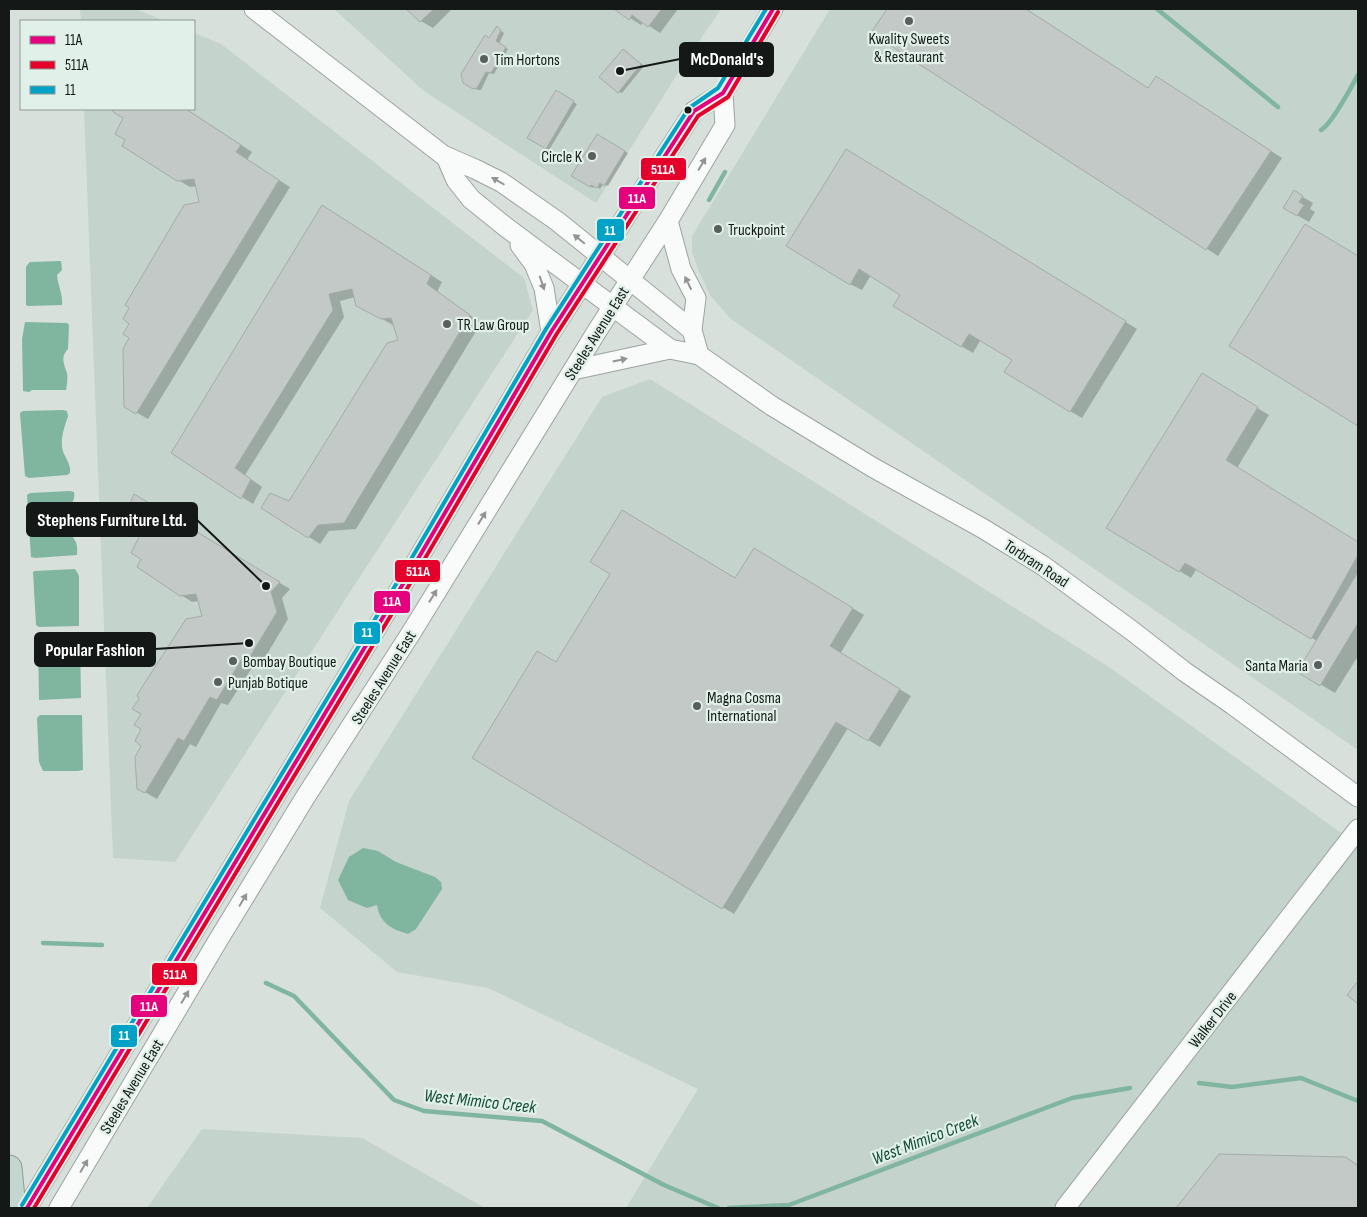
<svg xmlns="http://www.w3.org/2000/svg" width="1367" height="1217" font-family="'Sofia Sans Condensed',sans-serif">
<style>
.built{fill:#c4d3cb}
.water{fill:#80b59f}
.shadow{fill:#0003}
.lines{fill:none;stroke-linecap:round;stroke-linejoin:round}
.stream{stroke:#80b59f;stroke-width:4.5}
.building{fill:#c3c9c6;stroke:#a5aba8}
.secondary-casing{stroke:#9da4a0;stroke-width:21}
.highway-casing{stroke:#889d95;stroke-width:27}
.secondary{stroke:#f9fafa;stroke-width:19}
.highway{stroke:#c3d6cf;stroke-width:25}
.bus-1-casing{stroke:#e1f0e8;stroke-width:8}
.bus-2-casing{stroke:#e1f0e8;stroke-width:8}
.bus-3-casing{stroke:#e1f0e8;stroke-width:8}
.bus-1{stroke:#e5007d;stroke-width:4}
.bus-2{stroke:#e4002b;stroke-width:4}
.bus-3{stroke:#01a2c5;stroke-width:4}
.oneway{fill:#929594}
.poi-dot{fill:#595f5c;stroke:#e1f0e8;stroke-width:2}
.bus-dot{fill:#141917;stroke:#e1f0e8;stroke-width:2}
.labels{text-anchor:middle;stroke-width:4.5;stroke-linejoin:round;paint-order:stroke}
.poi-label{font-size:16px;fill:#141917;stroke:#e1f0e8;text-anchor:start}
.street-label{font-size:16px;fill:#141917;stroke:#e1f0e8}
.water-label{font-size:18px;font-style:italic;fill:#134e39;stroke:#e1f0e8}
.leader{fill:none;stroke:#141917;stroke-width:2}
.callout-dot{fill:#141917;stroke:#e1f0e8;stroke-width:2}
.callout{fill:#141917;stroke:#141917;stroke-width:2}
.callout-label{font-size:18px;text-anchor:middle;font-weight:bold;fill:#fff}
.line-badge{stroke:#e1f0e8;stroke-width:2}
.badge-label{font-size:14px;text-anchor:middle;font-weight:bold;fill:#fff}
</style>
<rect width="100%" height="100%" fill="#d8e0db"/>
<path class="built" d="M80,9H135L165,21H81Z
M334,9H721L678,73L596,203L424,91Z
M830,9H1358V750L731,319L710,295L699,272L692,252V236Z
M194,33L221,44L524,278L533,310L175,862L113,858L84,109H194Z
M650,379L1109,667L1358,845V1208H626L698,1089L488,988L397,972L320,908L349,801L602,397Z
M202,1129L362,1138L485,1208H147Z"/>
<path class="water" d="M61,261L62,270L57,275C58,286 63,294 62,305L28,306L26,305V267L28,264L30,262Z
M25,322L67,323L69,325L68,349C60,357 64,364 67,373C68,378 67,385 66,390H32L29,392L23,391L22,339Z
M63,410L67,411L68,416C65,426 61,435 62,447C63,456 71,462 70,473L67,475L29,478L25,476L20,413L23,411Z
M70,491L74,492C76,503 67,506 67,515C67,520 67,527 69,532C72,537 71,534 74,539C78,544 77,549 77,555L35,558L31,557L27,495L30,493Z
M75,569L77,572L79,576V626L39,627L36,625L33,572L35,571Z
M41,639L80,640L81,698L39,700L38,640Z
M40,715H82L83,770L78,771H43L39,762L37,718Z
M363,848L378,851L396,862L435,877L441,882L442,889L416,929L408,934C391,929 380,923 377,905L367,908L348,900L338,880L349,857Z"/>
<path class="shadow" d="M408,9H452L433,28L421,21Z
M616,9H678L660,33L643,22L641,25Z
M888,9H1025L1149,89L1168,84L1282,158L1218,256L873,33Z
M497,28L504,33L499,44L508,49L494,74L489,73L481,90H478L464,82Z
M626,52L644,66L622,93L619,92Z
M556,92L577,104L549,150L529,138Z
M114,109H186L252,152L247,160L290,187L148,419L125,406L131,338L201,203L197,186L190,187L178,180L127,140L124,118L114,111Z
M598,136L628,153L608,186L603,184L600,189L595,186L593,188L573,176Z
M858,157L1137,329L1082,418L1070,411L1014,359L981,339L973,353L961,346L902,294L871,275L862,290L850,284Z
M1294,192L1313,203L1310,209L1315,212L1309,222L1285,208Z
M334,213L442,282L437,292L481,323L356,529L329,531L320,544L263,507L290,503L400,341L393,325L357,305L355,297L340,301L344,317L245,475L262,487L253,504L172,453Z
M1317,232L1358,257V424L1231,346Z
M1202,374L1269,415L1237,468L1358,543V656L1335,693L1320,684L1317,641L1197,568L1191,578L1108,528Z
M135,496L290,589L282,598L288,619L260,666L255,663L228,705L221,703L196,747L190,744L157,799L138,788L142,746V714L203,617L199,601L192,602L181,595L143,558L142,534Z
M754,549L864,615L840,654L911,696L880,747L848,728L734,914L474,758L557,664L736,580Z
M1219,1155L1346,1158L1358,1165V1208H1178Z"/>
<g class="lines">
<path class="stream" d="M1157,9L1278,107
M1321,130C1332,124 1351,87 1358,75
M709,200L725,172
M43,943L102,945
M266,983L294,996L394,1100L424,1111L542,1121L664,1185L718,1208
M1199,1083L1232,1087L1301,1078L1358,1101
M729,1208L789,1205L1072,1098L1130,1088"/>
</g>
<path class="building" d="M406,9H434L420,22Z
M614,9H662L648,27L632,15L629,20Z
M887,9H1026L1148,88L1156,76L1271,151L1206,250L871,33Z
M497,26L501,30L496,41L506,47L491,73L486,72L477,88L473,89L463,83L461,74L485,35L489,38Z
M623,49L641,64L618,93L599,77Z
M556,90L574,101L546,149L527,138Z
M113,109H186L241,145L236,152L279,180L136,414L124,407L123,349L129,338L123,334L129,324L123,319L129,308L125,305L184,205L199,202L194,179L177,181L122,146L125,140L115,134L123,118L113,112Z
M597,134L625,151L604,186L600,183L597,188L591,185L590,187L571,176Z
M846,149L1126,321L1070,412L1004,372L1012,360L969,334L961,347L893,306L900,295L859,269L850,285L786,246Z
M1294,190L1303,196L1299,202L1304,205L1297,216L1283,208Z
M322,205L431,275L427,284L470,315L344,523L318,525L308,538L261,508L270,493L289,501L387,343L398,340L391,318L381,319L356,306L352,289L329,294L333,310L235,468L251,479L241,499L171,453Z
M1305,224L1358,256V426L1229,346Z
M1202,373L1258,407L1226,460L1358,542V555L1311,639L1185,563L1179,572L1106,528Z
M134,494L280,582L271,592L277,612L248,660L243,657L217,700L210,697L184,741L178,738L145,793L137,789L135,757L141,746L135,741L141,729L134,725L141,714L132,709L139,699L137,695L186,619L202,616L196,594L180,596L137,567L141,559L131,553L140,535L127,527L128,508Z
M622,510L735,578L754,548L853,608L830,646L900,689L868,741L836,722L722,909L472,758L537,651L556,662L610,574L590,562Z
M1358,572V623L1320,686L1297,672Z
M1358,981V1004L1347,995Z
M1219,1154L1346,1157L1358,1166V1208H1176Z"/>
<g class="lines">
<defs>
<path id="secondary" d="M254,9L443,155L475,169L501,182L557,221L692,330L699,355
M446,157L456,180L471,199L507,228L670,349L699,355L772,406L872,467L982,528L1042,565L1131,630L1185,672L1233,705L1358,797
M668,221L681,269L696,298L692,330
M520,245L534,264L544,288L551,332
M573,370L670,349
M27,1208L412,569L551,332L694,111L723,93L773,9
M59,1208L217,942L306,796L411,633L597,331L668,221L725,125L723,93
M1065,1208L1358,829"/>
<path id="highway" d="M9,1168L13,1208"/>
</defs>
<use href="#secondary" class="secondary-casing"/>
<use href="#highway" class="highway-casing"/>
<use href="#secondary" class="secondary"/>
<use href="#highway" class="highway"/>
<defs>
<path id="bus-1" d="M27,1208L412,569L551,332L694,111L723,93L773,9"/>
<path id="bus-2" d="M34,1208L417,572L556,335L698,116L728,97L778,12"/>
<path id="bus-3" d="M22,1205L407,566L546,329L689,108L718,88L766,9"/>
</defs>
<use href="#bus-1" class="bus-1-casing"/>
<use href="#bus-2" class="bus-2-casing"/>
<use href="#bus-3" class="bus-3-casing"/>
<use href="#bus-1" class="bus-1"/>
<use href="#bus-2" class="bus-2"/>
<use href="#bus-3" class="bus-3"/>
</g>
<defs><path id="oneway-solid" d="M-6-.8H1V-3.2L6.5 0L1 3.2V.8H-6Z" transform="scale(1.25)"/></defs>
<g class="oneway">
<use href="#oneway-solid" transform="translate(702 164) rotate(-59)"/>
<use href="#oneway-solid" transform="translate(498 181) rotate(-150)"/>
<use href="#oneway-solid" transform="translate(579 239) rotate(-141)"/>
<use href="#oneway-solid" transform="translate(542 283) rotate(71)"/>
<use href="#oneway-solid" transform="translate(688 283) rotate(-116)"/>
<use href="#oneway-solid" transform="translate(620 360) rotate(-12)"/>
<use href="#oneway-solid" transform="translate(482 518) rotate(-58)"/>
<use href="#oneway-solid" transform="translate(433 596) rotate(-58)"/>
<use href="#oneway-solid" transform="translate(243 900) rotate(-59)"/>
<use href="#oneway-solid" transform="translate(185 997) rotate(-59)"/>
<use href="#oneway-solid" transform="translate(84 1166) rotate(-59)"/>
</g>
<g class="poi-dot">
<circle cx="909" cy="21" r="5"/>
<circle cx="484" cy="59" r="5"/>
<circle cx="592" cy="156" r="5"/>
<circle cx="718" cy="229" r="5"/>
<circle cx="447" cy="324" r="5"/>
<circle cx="233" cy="661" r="5"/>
<circle cx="1318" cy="665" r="5"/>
<circle cx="218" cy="682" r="5"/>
<circle cx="697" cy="706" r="5"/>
</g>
<circle class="bus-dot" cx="688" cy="110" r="4.5"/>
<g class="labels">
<g class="poi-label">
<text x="909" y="44" text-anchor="middle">Kwality Sweets<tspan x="909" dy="18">&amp; Restaurant</tspan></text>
<text x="494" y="65">Tim Hortons</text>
<text x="582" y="162" text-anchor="end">Circle K</text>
<text x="728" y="235">Truckpoint</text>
<text x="457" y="330">TR Law Group</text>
<text x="243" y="667">Bombay Boutique</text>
<text x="1308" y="671" text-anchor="end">Santa Maria</text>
<text x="228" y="688">Punjab Botique</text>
<text x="707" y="703">Magna Cosma<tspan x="707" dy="18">International</tspan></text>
</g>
<g class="street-label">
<text transform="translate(596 333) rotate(-58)" y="6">Steeles Avenue East</text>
<text transform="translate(1037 563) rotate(33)" y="6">Torbram Road</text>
<text transform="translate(383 677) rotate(-58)" y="6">Steeles Avenue East</text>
<text transform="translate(1212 1019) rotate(-52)" y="6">Walker Drive</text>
<text transform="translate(131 1086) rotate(-59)" y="6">Steeles Avenue East</text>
</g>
<g class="water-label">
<text transform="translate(480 1101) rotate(6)" y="6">West Mimico Creek</text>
<text transform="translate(925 1139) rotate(-21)" y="6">West Mimico Creek</text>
</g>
</g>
<path class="leader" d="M620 71L680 59M266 586L197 520M249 643L155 649"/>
<g class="callout-dot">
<circle cx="620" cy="71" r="5"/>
<circle cx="266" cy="586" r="5"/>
<circle cx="249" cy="643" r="5"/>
</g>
<g class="callout">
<rect x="680" y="43" width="93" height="33" rx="5"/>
<rect x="27" y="503" width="170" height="33" rx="5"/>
<rect x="35" y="633" width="120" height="33" rx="5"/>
</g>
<g class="callout-label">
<text x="727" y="65">McDonald's</text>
<text x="112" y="526">Stephens Furniture Ltd.</text>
<text x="95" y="656">Popular Fashion</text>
</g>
<g class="line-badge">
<rect x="640" y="157" width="47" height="24" rx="5" fill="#e4002b"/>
<rect x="618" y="186" width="38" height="24" rx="5" fill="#e5007d"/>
<rect x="596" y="218" width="29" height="24" rx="5" fill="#01a2c5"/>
<rect x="394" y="559" width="47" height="24" rx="5" fill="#e4002b"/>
<rect x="373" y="590" width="38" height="24" rx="5" fill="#e5007d"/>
<rect x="353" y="621" width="28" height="24" rx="5" fill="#01a2c5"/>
<rect x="151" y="962" width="47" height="24" rx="5" fill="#e4002b"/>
<rect x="130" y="994" width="38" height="24" rx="5" fill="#e5007d"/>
<rect x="110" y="1024" width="28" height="24" rx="5" fill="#01a2c5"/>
</g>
<g class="badge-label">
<text x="663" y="174">511A</text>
<text x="637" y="203">11A</text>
<text x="610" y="235">11</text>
<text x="418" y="576">511A</text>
<text x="392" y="606">11A</text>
<text x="367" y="637">11</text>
<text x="175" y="979">511A</text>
<text x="149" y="1011">11A</text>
<text x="124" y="1040">11</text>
</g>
<rect width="1367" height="1217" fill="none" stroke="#141917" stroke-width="20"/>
<rect x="20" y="20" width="175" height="90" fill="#e1f0e8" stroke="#8f9a94"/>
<rect x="30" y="36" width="25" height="8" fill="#e5007d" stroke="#8f9a94"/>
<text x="65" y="45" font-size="15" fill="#141917">11A</text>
<rect x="30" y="61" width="25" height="8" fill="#e4002b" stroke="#8f9a94"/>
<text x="65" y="70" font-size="15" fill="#141917">511A</text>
<rect x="30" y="86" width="25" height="8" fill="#01a2c5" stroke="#8f9a94"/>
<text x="65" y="95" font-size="15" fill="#141917">11</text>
</svg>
